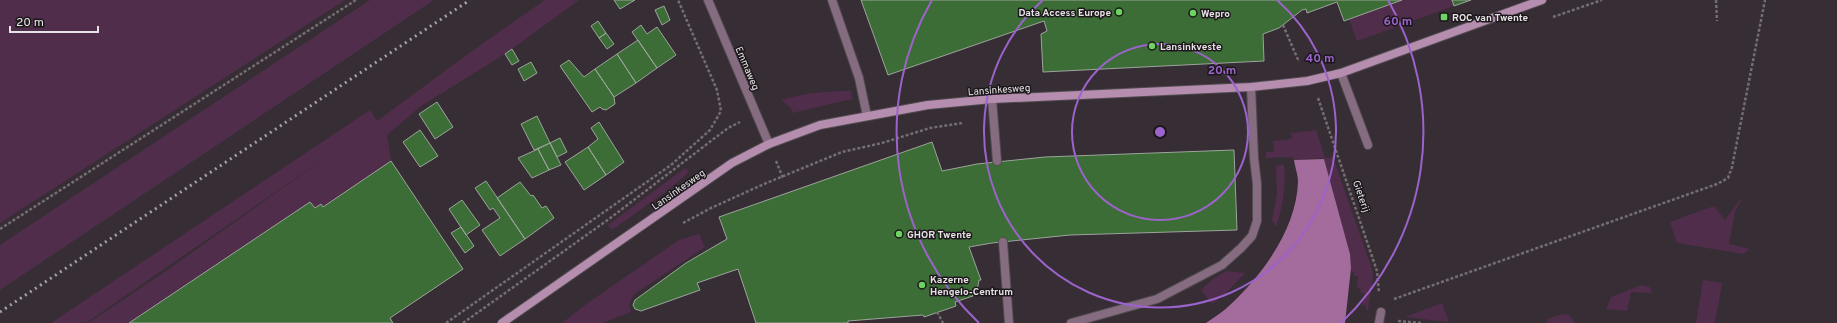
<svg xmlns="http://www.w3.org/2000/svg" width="1837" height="323" font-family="Overpass,sans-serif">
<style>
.green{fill:#512d4c}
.water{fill:#a46c9c}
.building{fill:#3d6d37;stroke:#9ca49b}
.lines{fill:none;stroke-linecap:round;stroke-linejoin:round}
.service-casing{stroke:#524b50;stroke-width:10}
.minor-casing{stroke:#524b50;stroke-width:10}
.secondary-casing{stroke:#524b50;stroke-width:10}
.path{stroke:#746d72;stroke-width:2.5;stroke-dasharray:3 2;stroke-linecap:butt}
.service{stroke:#866c81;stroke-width:8}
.minor{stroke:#866c81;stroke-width:8}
.secondary{stroke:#b58eaf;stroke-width:8}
.rail{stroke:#a6a0a4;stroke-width:3;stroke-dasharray:2 4;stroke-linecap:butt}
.ring{fill:none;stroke:#9b63cb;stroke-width:2}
.poi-dot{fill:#6dd361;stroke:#1b171a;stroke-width:1.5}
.labels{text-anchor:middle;stroke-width:3;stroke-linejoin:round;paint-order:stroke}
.poi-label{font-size:10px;font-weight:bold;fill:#e7e2e6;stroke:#1b171a;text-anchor:start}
.street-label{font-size:10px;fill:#e7e2e6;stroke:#1b171a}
.centre{fill:#9b63cb;stroke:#1b171a;stroke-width:2}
.ring-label{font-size:12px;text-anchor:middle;font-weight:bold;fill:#9b63cb;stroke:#1b171a;stroke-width:3;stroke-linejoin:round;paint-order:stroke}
</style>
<rect width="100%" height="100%" fill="#362e34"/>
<path class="green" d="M0,0H345L0,223Z
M370,0H434L0,290V245Z
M545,0H579L505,54L421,106L387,135L391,161L323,207L321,204L315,208L310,202L129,323H88L163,273L328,156L86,323H51L370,110L377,121L472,51Z
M1402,0H1452L1454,6L1357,41L1349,19Z
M851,91L852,99L792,113L791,108L781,100C804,93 826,91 851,91Z
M1316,130L1325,158L1333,157L1372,269L1373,277L1368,310H1366V306L1362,305L1364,293L1360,292L1361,289L1357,288L1358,276H1354V272L1351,271L1350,254L1324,158L1294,160L1292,157L1266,158V152H1274L1273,141L1292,139L1291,133Z
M1284,164C1286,186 1283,206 1276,227L1272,220L1277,194L1276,166Z
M685,168L689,172L668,190L612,230L608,225Z
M1743,196L1735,212L1729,244L1750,249L1743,254L1677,243L1670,222L1714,206L1725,220Z
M699,234L705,247L633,295L629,305L631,312L602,323H562L589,302L679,240Z
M1226,271L1245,273L1224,295L1212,304L1201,290L1213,279Z
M1703,280L1722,283L1715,323H1696Z
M1642,285L1650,287L1652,293L1631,292L1627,311L1606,309L1611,297Z
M1442,303L1449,322L1405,317Z
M1562,314L1569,315L1575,323H1547L1548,319Z"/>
<path class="water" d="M1324,159L1350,254L1351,268L1345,323H1206C1214,317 1223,312 1230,305C1263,274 1297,228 1298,181C1298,175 1295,167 1294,160Z"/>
<path class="building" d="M614,0H635L620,9Z
M861,0H1402L1344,21L1337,2L1307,13L1306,9L1302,10L1279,28L1263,34L1264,61L1043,72L1041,34L1047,31L1044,21L888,75Z
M1452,0H1471L1454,6Z
M664,6L670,20L662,25L655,10Z
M598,21L606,33L599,38L591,26Z
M641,25L647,34L657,27L676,55L657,68L632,32Z
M606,33L614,44L607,49L599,38Z
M638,40L657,68L636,83L617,54Z
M512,49L519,61L512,65L505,54Z
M617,54L636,83L614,97L595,69Z
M569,60L584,77L595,69L614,97L615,104L606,110L602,109L600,107L592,112L560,66Z
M531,62L537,73L524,81L518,69Z
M437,102L453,127L435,139L419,114Z
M537,116L550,143L534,150L521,124Z
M599,122L624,162L606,175L588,147L598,139L591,128Z
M420,130L438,156L420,167L403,142Z
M560,138L567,152L557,157L550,143Z
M932,142L942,171L977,164L1045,157L1234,150L1237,230L1070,235L992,243L969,247L981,280H979L977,291L972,294L973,296L955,302L956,306L924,317L923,315L848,321V323H756L738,269L697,283L700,290L641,311L635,309L633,305L635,300L686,263L727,239L719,217Z
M550,143L561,165L549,170L538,149Z
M588,147L606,175L584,190L565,162Z
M538,149L549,170L532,178L518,158Z
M391,161L463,269L390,318L393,323H129L310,202L315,208L321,204L323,207Z
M486,181L525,239L500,256L482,230L500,218L493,208L490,210L475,188Z
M520,182L531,196L533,195L542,208L546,206L554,218L525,239L497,198Z
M462,200L480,225L466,235L449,209Z
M461,227L474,246L465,253L451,233Z"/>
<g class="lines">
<defs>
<path id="service" d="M832,0L859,78L867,116
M1341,73L1368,145
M992,99L997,161
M1003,242L1009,323
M1071,323L1157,299L1222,265L1241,248L1252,236L1257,221V184L1254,158L1251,87
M1379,323L1381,312"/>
<path id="minor" d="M708,0L769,144"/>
<path id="secondary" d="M502,323L732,163L769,144L820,125L928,105L992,99L1251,87L1307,81L1341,73L1542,0"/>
</defs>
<use href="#service" class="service-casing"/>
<use href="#minor" class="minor-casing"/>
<use href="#secondary" class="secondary-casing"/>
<path class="path" d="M1716,0L1717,21
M1553,17L1602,0
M1283,25L1299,62
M1318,98L1377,271L1379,293
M776,161L783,178
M683,223L711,208L764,184L842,152L882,143L930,128L963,123
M0,229L356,0
M1394,299L1717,184L1728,178L1732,167L1765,0
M937,312L943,323
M1398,321L1421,323
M446,323L671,165L710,130L721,111L717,90L678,0
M463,323L609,219L728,128L740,122"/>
<use href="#service" class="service"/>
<use href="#minor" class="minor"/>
<use href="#secondary" class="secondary"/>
<path class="rail" d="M0,312L470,0"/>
</g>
<g class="ring">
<circle cx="1160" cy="132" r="88"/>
<path d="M1277 0A176 176 0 1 1 1043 0"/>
<path d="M979 323A263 263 0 0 1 932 0M1388 0A263 263 0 0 1 1341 323"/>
</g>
<g class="poi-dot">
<circle cx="1119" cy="12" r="4"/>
<circle cx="1193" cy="13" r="4"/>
<rect x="1440" y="13" width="8" height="8" rx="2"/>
<circle cx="1152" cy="46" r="4"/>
<circle cx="899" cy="234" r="4"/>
<circle cx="922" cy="285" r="4"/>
</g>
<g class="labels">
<g class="poi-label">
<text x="1111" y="16" text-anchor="end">Data Access Europe</text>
<text x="1201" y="17">Wepro</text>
<text x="1452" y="21">ROC van Twente</text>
<text x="1160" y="50">Lansinkveste</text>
<text x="907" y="238">GHOR Twente</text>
<text x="930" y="283">Kazerne<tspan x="930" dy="12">Hengelo-Centrum</tspan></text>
</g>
<g class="street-label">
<text transform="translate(748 68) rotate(67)" y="4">Emmaweg</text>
<text transform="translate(999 89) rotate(-4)" y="4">Lansinkesweg</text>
<text transform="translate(678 189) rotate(-35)" y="4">Lansinkesweg</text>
<text transform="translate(1362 196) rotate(71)" y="4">Gieterij</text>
</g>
</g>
<circle cx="1160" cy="132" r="6" class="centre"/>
<g class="ring-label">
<text x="1398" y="25">60 m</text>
<text x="1320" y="62">40 m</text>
<text x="1222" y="74">20 m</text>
</g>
<path d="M10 26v6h88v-6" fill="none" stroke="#e7e2e6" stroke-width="2"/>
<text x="16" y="26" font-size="12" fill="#e7e2e6" stroke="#1b171a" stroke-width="3" paint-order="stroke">20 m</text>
</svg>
